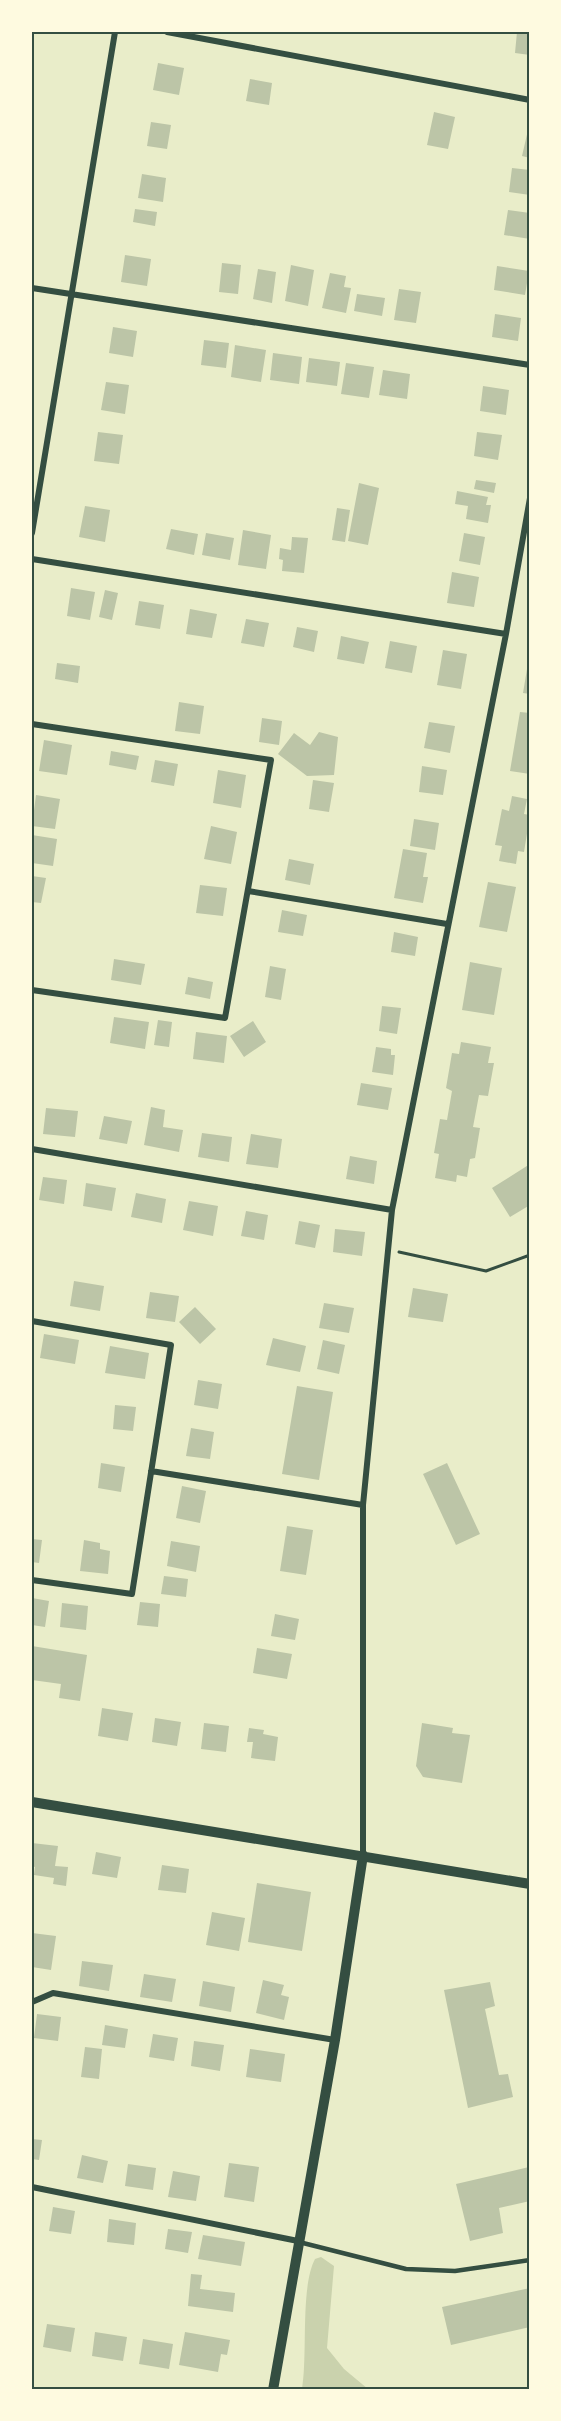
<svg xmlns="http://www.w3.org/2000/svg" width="561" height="2421" font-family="Arial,sans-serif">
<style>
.green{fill:#cad2ad}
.building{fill:#bcc5a7}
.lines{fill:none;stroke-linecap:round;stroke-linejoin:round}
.path{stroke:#344e41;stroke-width:3}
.service{stroke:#344e41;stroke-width:4.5}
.minor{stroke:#344e41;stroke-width:6}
.tertiary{stroke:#344e41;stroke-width:10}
.neatline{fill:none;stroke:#344e41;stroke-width:2}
</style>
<rect width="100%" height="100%" fill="#e9edc9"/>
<path class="green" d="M321,2257L334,2266L327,2348L344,2369L368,2389H302C308,2354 300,2288 315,2259Z"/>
<path class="building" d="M517,32H530V55L515,53Z
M158,63L184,68L179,95L153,90Z
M250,79L272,83L269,105L246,101Z
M434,112L455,117L448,149L427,145Z
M151,122L171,125L167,149L147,146Z
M528,130L530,131V158L522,156Z
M512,168L530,170V195L509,192Z
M142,174L166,178L163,202L138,198Z
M135,209L157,212L155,226L133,222Z
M508,210L530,213V239L504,235Z
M125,255L151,259L147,286L121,282Z
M222,263L241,265L238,294L219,292Z
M291,265L314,270L308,306L285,301Z
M497,266L529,271L525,295L494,290Z
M258,269L276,272L272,303L253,299Z
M330,273L346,276L344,287L351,288L346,313L322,308Z
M399,289L421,292L416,323L394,320Z
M357,294L385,298L382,316L354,311Z
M495,314L521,318L518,341L492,337Z
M113,327L137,331L133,357L109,353Z
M204,340L229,343L226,368L201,365Z
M235,345L266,350L261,382L231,377Z
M273,353L302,357L299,384L270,380Z
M309,358L340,362L337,386L306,382Z
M346,363L374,367L369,398L341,394Z
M383,370L410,374L407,399L379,395Z
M106,382L129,385L125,414L101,410Z
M483,386L509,390L506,415L480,411Z
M98,432L123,435L119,464L94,461Z
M477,432L502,435L498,460L474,456Z
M476,480L496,483L494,493L474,489Z
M359,483L379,488L368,545L348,541Z
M457,491L488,497L486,505H491L488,523L466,519L468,506L455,504Z
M85,506L110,510L105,542L79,537Z
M337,508L350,510L345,542L332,540Z
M171,529L198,534L194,555L166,549Z
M243,530L271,535L266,569L238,565Z
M206,533L234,538L230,560L202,555Z
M464,533L485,537L480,565L459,561Z
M292,537L308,538L304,573L282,571L283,560L279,559L280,548L291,550Z
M452,572L479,577L474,607L447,603Z
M71,588L95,592L90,620L67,616Z
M105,590L118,593L112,620L99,617Z
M139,601L164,605L160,629L135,625Z
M190,609L217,614L212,638L186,634Z
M246,619L269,623L264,647L241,643Z
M297,627L318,631L314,652L293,647Z
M341,636L369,642L364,664L337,659Z
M390,641L417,646L412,673L385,668Z
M443,650L467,654L461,689L437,685Z
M57,663L80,666L78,683L55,679Z
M528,663H530V694L523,693Z
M179,702L204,706L200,734L175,731Z
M520,712L530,713V774L510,771Z
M262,718L282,721L279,745L259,742Z
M429,722L455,726L450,753L424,748Z
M319,732L338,737L334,775L307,776L278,754L294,733L310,745Z
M44,740L72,745L67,775L39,771Z
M111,751L139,756L136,770L109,765Z
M155,760L178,764L174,786L151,782Z
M422,766L447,770L443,795L419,792Z
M218,770L246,775L241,808L213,803Z
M313,780L334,783L329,812L309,809Z
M36,795L60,799L55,829L32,826Z
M512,796L527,799L524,814L530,815L524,852L518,851L516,864L499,861L502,846L495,845L502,809L509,811Z
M414,819L439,823L435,850L410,846Z
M211,826L237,832L231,864L204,859Z
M32,835L57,839L53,866L32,863Z
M403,849L427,853L423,877H428L423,903L394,898Z
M289,859L314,864L310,885L285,880Z
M32,876L46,878L41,903L32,902Z
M488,882L516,887L507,932L479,927Z
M200,885L227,888L223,916L196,913Z
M282,910L307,915L303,936L278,932Z
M394,932L418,937L415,956L391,952Z
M114,959L145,964L141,985L111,980Z
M470,962L502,968L494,1015L462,1010Z
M270,966L286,969L281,1000L265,997Z
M188,977L213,982L210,999L185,994Z
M382,1006L401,1008L397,1034L379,1031Z
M114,1017L149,1022L145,1049L110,1043Z
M158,1020L172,1022L169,1047L154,1045Z
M253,1021L266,1042L244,1057L230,1036Z
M196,1032L227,1036L224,1063L193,1059Z
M461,1042L491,1047L488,1063H494L488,1096L479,1095L473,1127L480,1128L475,1158L470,1159L467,1177L457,1175L456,1182L435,1178L439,1154L434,1153L440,1119L447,1120L452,1091L446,1088L452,1053L459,1054Z
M376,1047L391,1049V1055H395L393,1075L372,1072Z
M361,1083L392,1088L388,1110L357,1105Z
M151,1107L165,1110L163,1127L183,1130L179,1152L144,1145Z
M46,1108L78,1111L75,1137L43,1134Z
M104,1116L132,1121L127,1144L99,1139Z
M202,1133L232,1137L229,1162L198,1157Z
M251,1134L282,1139L278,1168L246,1164Z
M350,1156L377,1161L374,1184L346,1179Z
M530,1164V1205L510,1217L492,1188Z
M43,1177L67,1180L64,1204L39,1200Z
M86,1183L116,1188L112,1211L83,1206Z
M136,1193L166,1199L162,1223L131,1217Z
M189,1201L218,1206L213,1236L183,1230Z
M246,1211L268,1215L264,1240L241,1236Z
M299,1221L320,1225L315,1248L295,1244Z
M335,1229L365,1232L362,1256L333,1252Z
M74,1281L104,1286L100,1311L70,1306Z
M413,1288L448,1294L443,1322L408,1317Z
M150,1292L179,1296L175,1322L146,1318Z
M324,1303L354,1308L349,1333L319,1328Z
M195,1307L216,1329L200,1344L179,1322Z
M44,1334L79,1340L75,1364L40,1358Z
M273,1338L306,1346L300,1372L266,1365Z
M323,1340L345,1345L339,1374L317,1369Z
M110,1346L149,1353L145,1379L105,1373Z
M198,1380L222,1384L218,1409L194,1405Z
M297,1386L333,1392L319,1480L282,1474Z
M115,1405L136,1407L133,1431L113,1429Z
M191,1428L214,1432L210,1459L186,1456Z
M101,1463L125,1467L121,1492L98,1488Z
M447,1463L480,1534L456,1545L423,1474Z
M182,1486L206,1491L200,1523L176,1518Z
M287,1526L313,1530L306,1575L280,1571Z
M32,1539L42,1540L39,1563L32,1562Z
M84,1540L100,1543V1549L110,1551L108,1574L80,1571Z
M171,1541L200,1546L196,1572L167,1566Z
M164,1576L188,1579L186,1597L161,1594Z
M32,1598L49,1601L45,1627L32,1625Z
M140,1602L160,1604L158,1627L137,1625Z
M62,1603L88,1606L86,1630L60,1627Z
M275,1614L299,1619L295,1640L271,1636Z
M32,1646L87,1655L80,1701L59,1698L61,1684L32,1680Z
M257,1648L292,1654L287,1679L253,1673Z
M102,1708L133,1713L128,1741L98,1736Z
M155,1718L181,1722L177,1746L152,1742Z
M204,1723L229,1726L226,1752L201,1749Z
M422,1723L453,1728L452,1733L470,1735L462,1783L423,1777L416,1766Z
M249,1728L264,1730L263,1734L278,1737L275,1761L251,1758L253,1742H247Z
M32,1843L58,1846L55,1866L68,1867L66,1886L53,1884L54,1878L34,1875L35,1867L32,1866Z
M96,1852L121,1857L117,1878L92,1874Z
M162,1865L189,1869L186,1893L158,1890Z
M257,1883L311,1892L302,1951L248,1942Z
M212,1912L245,1918L239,1951L206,1945Z
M32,1933L56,1936L51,1970L32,1967Z
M82,1961L113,1965L109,1991L79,1986Z
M144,1974L176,1979L172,2002L140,1997Z
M263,1980L284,1985L281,1995L289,1997L284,2020L256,2013Z
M203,1981L235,1987L231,2012L199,2006Z
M490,1982L495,2006L485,2009L499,2075L508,2074L513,2097L468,2108L444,1990Z
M37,2014L61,2017L58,2041L34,2038Z
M105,2025L128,2029L125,2048L102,2045Z
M153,2034L178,2038L174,2061L149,2057Z
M194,2041L224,2045L220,2071L191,2066Z
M85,2047L102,2049L99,2079L81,2077Z
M250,2049L285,2054L281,2082L246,2077Z
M32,2139L42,2140L39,2160L32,2159Z
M82,2155L108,2161L103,2183L77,2178Z
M229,2163L259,2167L254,2202L224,2197Z
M128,2164L156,2168L153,2190L125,2186Z
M529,2167L530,2201L499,2208L503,2233L470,2241L456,2184Z
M173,2171L200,2176L196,2201L168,2197Z
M53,2207L75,2211L71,2234L49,2231Z
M109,2219L136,2223L134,2245L107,2242Z
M168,2229L192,2232L188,2253L165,2249Z
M203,2235L245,2242L241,2266L198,2259Z
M191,2274L202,2275L200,2289L235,2293L233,2312L188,2306Z
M530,2288V2327L451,2345L442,2307Z
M47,2324L75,2328L71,2352L43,2347Z
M95,2332L127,2337L123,2361L92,2356Z
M185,2332L230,2340L227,2355L221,2354L218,2372L179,2365Z
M143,2339L173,2344L169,2369L139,2364Z"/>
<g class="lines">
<path class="path" d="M399,1252L486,1271L530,1255"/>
<path class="service" d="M299,2242L406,2269L455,2271L530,2260"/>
<path class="minor" d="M167,32L530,100
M32,288L530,365
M32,533L115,32
M32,559L506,634
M32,724L271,760L225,1018L32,990
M248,891L447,924
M32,1149L392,1210
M32,1321L171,1345L132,1594L32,1580
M151,1471L363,1505
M363,1855V1505L392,1210L506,634L530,498
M32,2002L53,1993L335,2040
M32,2187L298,2241"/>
<path class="tertiary" d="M32,1802L530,1884
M273,2390L335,2040L363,1855"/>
</g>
<rect width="561" height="2421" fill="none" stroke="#fefae0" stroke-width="66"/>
<rect x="33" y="33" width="495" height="2355" class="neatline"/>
</svg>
